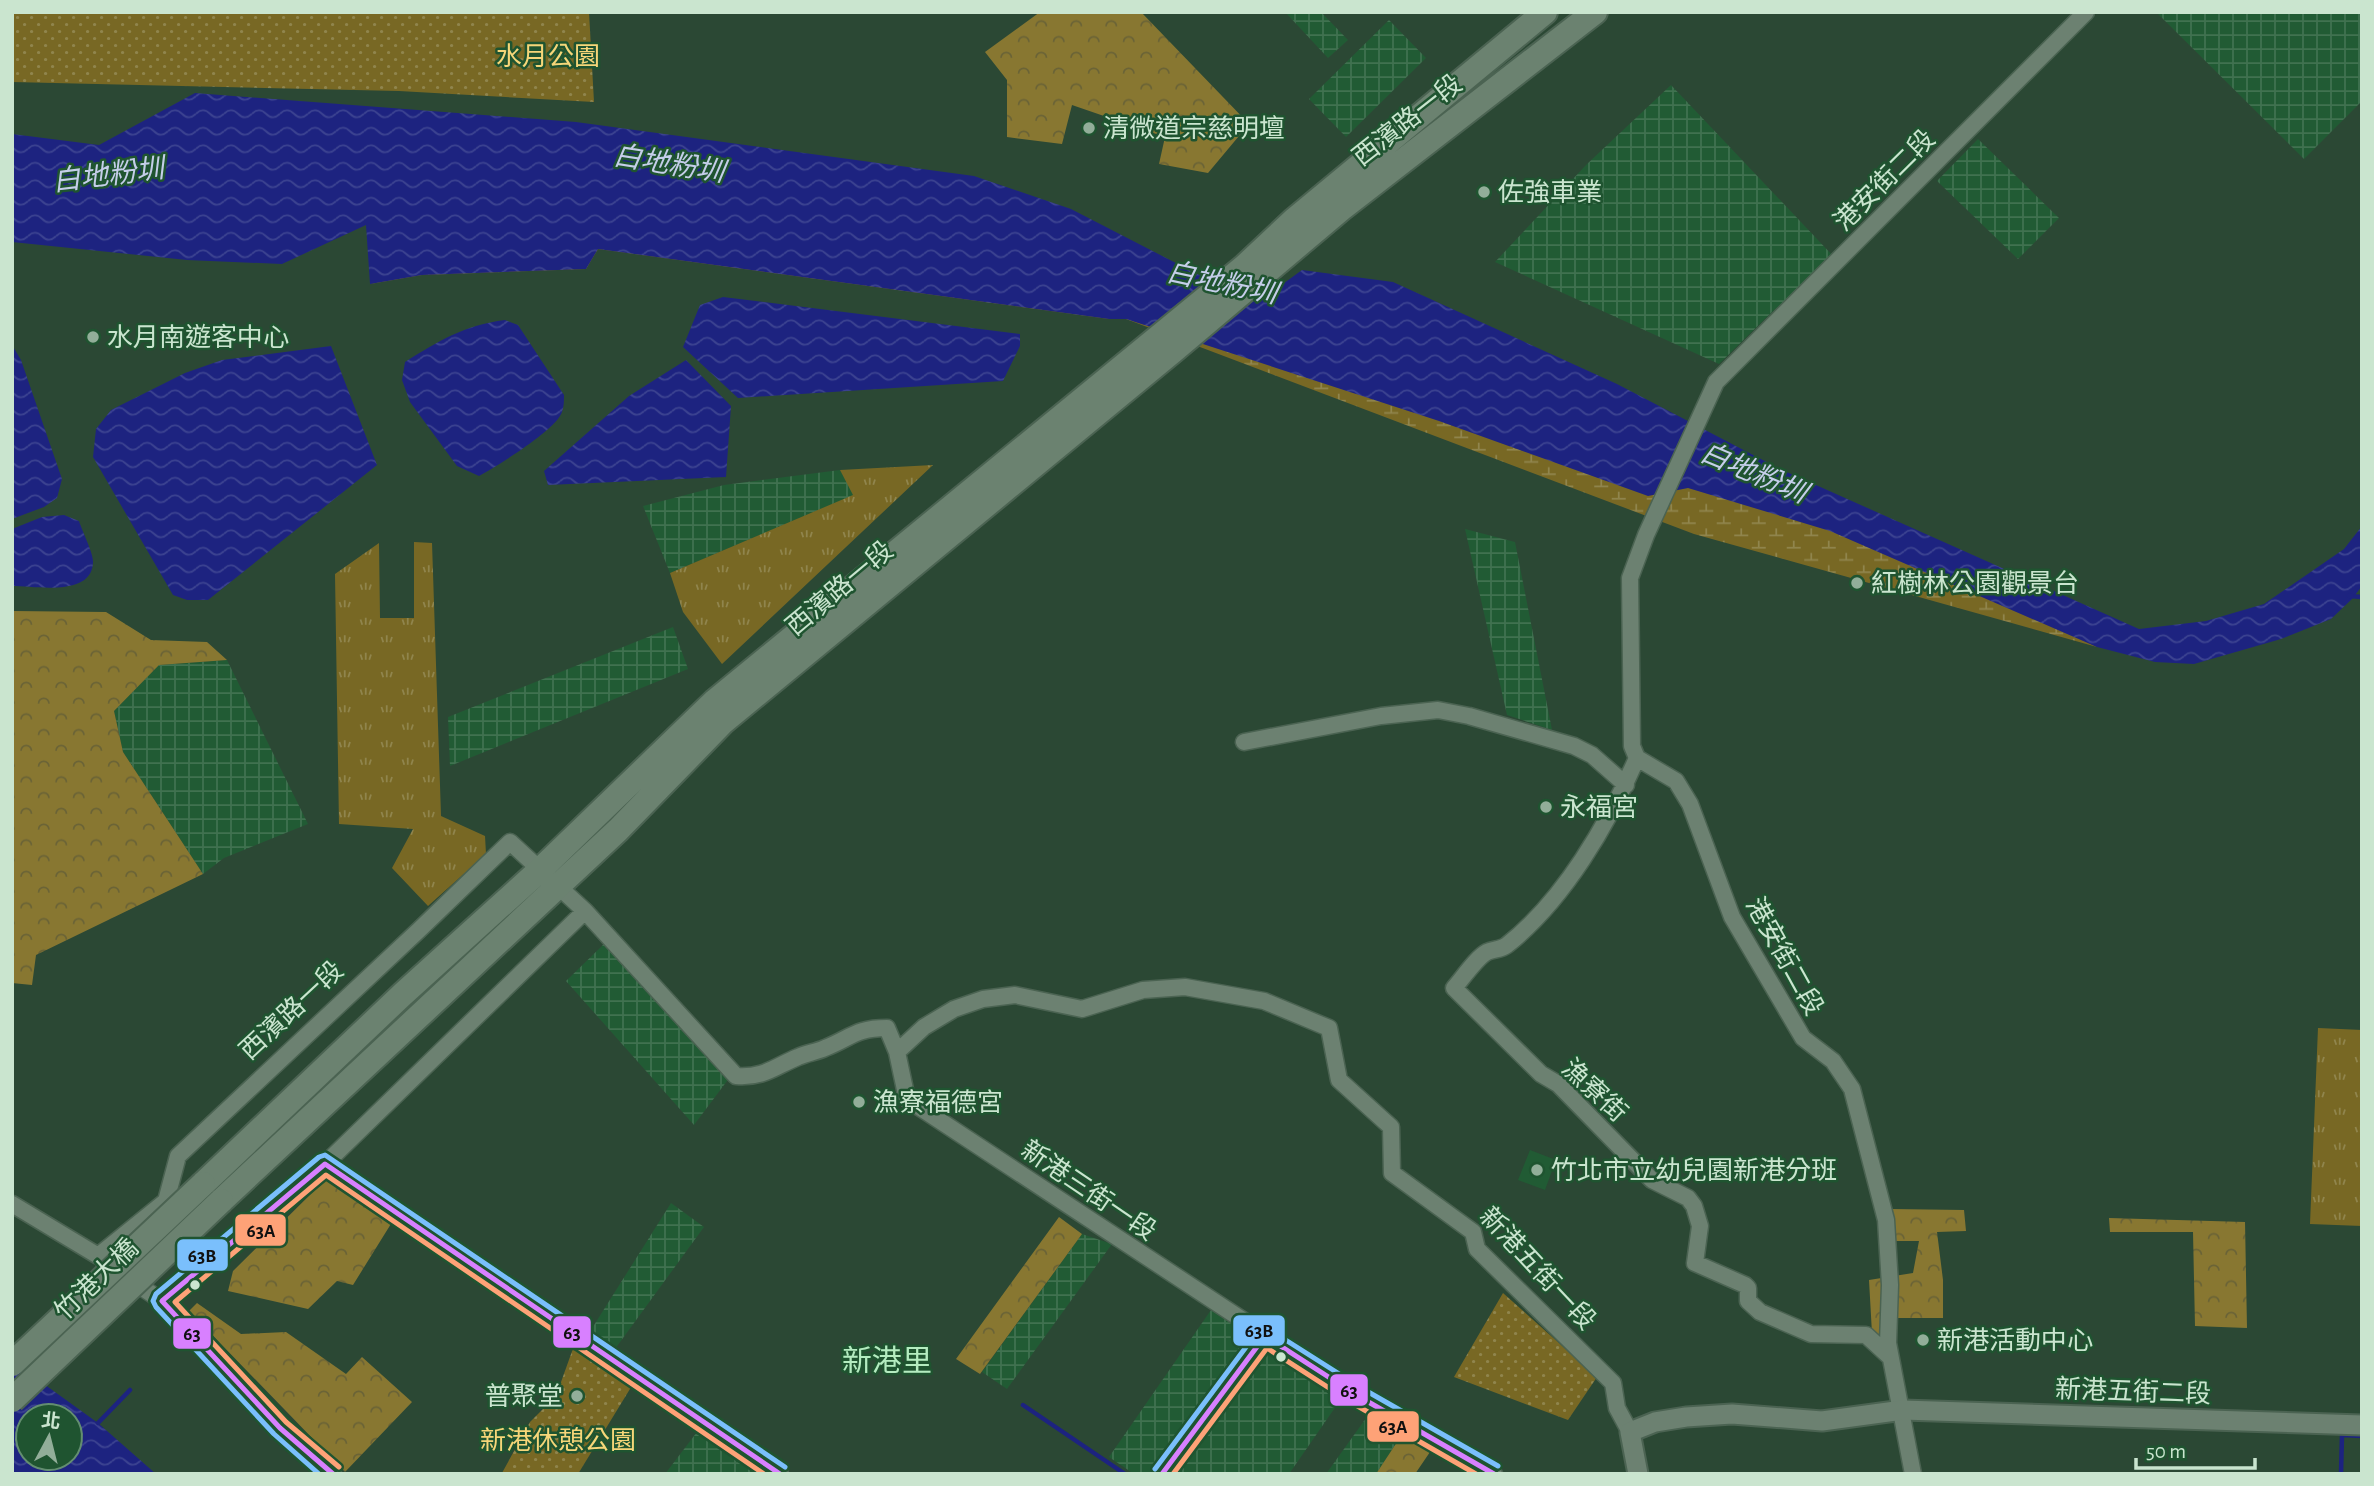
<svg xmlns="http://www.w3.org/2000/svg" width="2374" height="1486" font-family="'Alegreya Sans','Noto Sans TC',sans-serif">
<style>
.built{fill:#215b34}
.industrial{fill:url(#industrial-grid)}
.grass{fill:url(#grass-tufts)}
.forest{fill:url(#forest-crowns)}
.wetland{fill:url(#wetland-marsh)}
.park{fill:url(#park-dots)}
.water{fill:url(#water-waves);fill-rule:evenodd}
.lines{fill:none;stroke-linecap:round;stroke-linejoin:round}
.stream{stroke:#1d2380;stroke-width:4.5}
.minor-casing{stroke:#4b6352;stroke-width:19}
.tertiary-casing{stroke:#4b6352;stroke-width:23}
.primary-casing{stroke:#4b6352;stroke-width:28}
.minor{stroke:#6c8171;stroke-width:16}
.tertiary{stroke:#6c8171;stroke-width:19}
.primary{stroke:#6b8270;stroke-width:24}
.primary-bridge-casing{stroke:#4b6352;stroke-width:28;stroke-linecap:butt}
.primary-bridge{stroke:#6b8270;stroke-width:24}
.bus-1-casing{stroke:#1f5430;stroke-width:10}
.bus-2-casing{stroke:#1f5430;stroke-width:10}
.bus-3-casing{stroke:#1f5430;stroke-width:10}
.bus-1{stroke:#d880ff;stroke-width:5}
.bus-2{stroke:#fea277;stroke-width:5}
.bus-3{stroke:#7abffc;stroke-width:5}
.poi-dot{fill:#92ae99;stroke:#1f5430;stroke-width:2.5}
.bus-dot{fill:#cae5cf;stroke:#1f5430;stroke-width:2.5}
.labels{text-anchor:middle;stroke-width:5;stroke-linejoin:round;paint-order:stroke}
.park-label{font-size:26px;fill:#f6d679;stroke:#1f5430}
.street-label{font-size:26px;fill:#cae5cf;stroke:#1f5430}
.poi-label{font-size:26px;fill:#cae5cf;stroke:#1f5430;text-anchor:start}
.water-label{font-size:28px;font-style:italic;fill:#c5ceea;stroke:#1f5430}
.quarter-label{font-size:30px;fill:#b4ecc0;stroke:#1f5430}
.line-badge{stroke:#1f5430;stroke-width:2.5}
.pale-badge-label{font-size:19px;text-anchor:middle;font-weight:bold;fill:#111}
</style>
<defs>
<pattern id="industrial-grid" width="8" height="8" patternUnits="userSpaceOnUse" patternTransform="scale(1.75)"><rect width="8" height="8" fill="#215b34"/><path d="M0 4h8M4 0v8" fill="none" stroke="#407250"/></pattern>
<pattern id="grass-tufts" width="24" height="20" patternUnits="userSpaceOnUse" patternTransform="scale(1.75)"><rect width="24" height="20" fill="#786824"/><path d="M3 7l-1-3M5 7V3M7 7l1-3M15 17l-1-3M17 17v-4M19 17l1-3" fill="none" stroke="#90854d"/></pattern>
<pattern id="forest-crowns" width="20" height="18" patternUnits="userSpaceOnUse" patternTransform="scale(1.75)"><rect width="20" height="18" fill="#887731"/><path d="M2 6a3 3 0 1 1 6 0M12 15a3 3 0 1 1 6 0" fill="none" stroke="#6a6336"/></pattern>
<pattern id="wetland-marsh" width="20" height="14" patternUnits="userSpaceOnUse" patternTransform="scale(1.75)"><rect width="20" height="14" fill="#786824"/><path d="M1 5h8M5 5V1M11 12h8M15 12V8" fill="none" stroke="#90854d"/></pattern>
<pattern id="park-dots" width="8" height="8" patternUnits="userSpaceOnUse" patternTransform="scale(1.75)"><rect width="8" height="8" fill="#786824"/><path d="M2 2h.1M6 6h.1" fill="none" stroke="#90854d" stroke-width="1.8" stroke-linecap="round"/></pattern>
<pattern id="water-waves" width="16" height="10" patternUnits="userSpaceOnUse" patternTransform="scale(1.75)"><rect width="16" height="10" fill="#1d2380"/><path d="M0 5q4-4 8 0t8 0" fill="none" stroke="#3c4391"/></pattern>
</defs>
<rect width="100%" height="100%" fill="#2b4834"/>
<path class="built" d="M1530,1150L1556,1160L1545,1190L1518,1180Z"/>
<path class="industrial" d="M1285,12H1321L1348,40L1328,58Z
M2156,12H2362V101L2304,159Z
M1389,20L1426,58L1346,137L1309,99Z
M1671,85L1835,258L1773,311L1719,364L1495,262L1587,164Z
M1978,139L2059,218L2018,259L1937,181Z
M840,470L854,495L670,573L643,506L724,485Z
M1465,529L1515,542L1552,730L1507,715Z
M673,627L688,669L450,766L448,717Z
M227,660L308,824L224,858L203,874L123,752L114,711L159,665Z
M604,944L730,1077L694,1125L566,981Z
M671,1203L704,1227L615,1349L589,1333Z
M1082,1234L1112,1244L1007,1389L982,1372Z
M1211,1310L1341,1399L1289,1474H1134L1109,1457Z
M1369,1414L1401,1436L1376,1474H1326Z
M697,1432L756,1474H665Z"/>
<path class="grass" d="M933,465L722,664L683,612L670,573L853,495L840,470Z
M414,542L432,543L441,816L485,836L486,854L428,906L392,868L413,829L339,824L335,574L379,543L380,618H414Z
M2318,1028L2362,1030V1226L2310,1224Z"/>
<path class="forest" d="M1040,12H1141L1249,124L1208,173L1159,164L1165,137L1072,105L1062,144L1007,137V80L985,52Z
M12,611L106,612L151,640L207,642L227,660L159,665L114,711L123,752L203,874L36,955L32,985L12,983Z
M325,1180L394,1219L353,1285L337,1281L308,1309L228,1291L233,1271Z
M1890,1209L1964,1210L1966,1231L1937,1232L1943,1280V1318H1889V1356L1873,1351L1869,1280L1913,1273L1919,1241H1896Z
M1059,1217L1082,1234L980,1374L956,1359Z
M2109,1218L2245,1222L2247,1328L2195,1326L2193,1232H2110Z
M197,1303L241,1334L286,1332L346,1374L362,1357L412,1402L345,1472L189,1311Z
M1401,1436L1430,1452L1415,1474H1376Z"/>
<path class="wetland" d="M743,183L1833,511L2097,647L1694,534L1126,319H1109L598,249L586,269L422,275L370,284Z"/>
<path class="park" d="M12,12H589L594,102L399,91L12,82Z
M1503,1293L1597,1377L1568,1420L1454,1377Z
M575,1343L633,1384L578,1474L502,1473L530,1422L556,1396Z"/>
<path class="water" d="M195,93L576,122L974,176L1071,209L1205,278L1225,273L1276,289L1302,270L1393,282L1617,384L1780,469L2139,629L2206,621L2264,604L2344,549L2362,526V586L2352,599L2331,619L2281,639L2194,664L2155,662L2097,647L1830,531L1688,488L1648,496L1439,421L1126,319H1109L598,249L586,269L422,275L370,284L366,225L282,264L187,260L12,242V134L99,145Z
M723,297L1020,334V346L1003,381L738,398L683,347L700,305Z
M505,320L518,325L564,395C564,400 564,407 562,412C556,430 497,466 479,476L457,466L410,402L402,380L405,362C439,341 464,325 505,320Z
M12,345L21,360L62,479L57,498L44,507L12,519Z
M331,346L377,465L208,600H187L173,595L93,457L96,429L111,410L185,373L222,360Z
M686,360L731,406L726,477L548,485L544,471L629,396Z
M64,515L79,521C82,531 94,554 93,563C91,597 36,586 12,586V529L42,517Z
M12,1361L98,1423L156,1474H12ZM28,1416H70V1458H28Z"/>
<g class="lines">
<path class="stream" d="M2349,596L2362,597
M1023,1405L1125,1474
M98,1423L130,1390
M2341,1474L2342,1435L2362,1436"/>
<defs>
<path id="minor" d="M1244,742L1381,716L1438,710L1469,716L1574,746L1592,755L1626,785
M1637,758C1608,824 1564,900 1507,945C1501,950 1493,949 1487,952C1477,957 1462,979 1454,988L1541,1074L1558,1084L1652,1180L1688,1198L1694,1206L1700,1226L1695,1263L1745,1285L1748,1288V1301L1760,1312L1811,1334L1866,1335L1890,1357
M585,911L736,1076C764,1078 774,1067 798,1057C807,1053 816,1052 825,1048C851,1038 855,1028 887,1028L897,1052L907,1099L1358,1396L1494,1474
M897,1052L924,1027L954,1009L983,999L1015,995L1082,1009L1143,990L1185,987L1264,1001L1329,1028L1339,1080L1391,1127L1392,1173L1473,1232L1477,1249L1613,1383L1617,1408L1630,1432
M325,1164L780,1474
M12,1204L105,1260
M98,1256L166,1201L178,1156L419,930L510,842L585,911L325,1164L162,1301
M128,1278L162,1301L280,1428L333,1474
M1913,1474L1888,1343L1890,1285L1886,1220L1852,1089L1833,1061L1803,1038L1732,917L1690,804L1676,781L1637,758L1632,746L1630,578L1646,535L1716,382L2086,12"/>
<path id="tertiary" d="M1638,1474L1630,1432L1655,1422L1686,1417L1732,1414L1822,1421L1903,1410L2362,1425"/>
<path id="primary" d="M203,1184L403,994L540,870L715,701L1245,266L1294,220L1545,12
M221,1201L618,830L723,722L1173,351L1341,209L1595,12"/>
</defs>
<use href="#minor" class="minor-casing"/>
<use href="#tertiary" class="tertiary-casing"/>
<use href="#primary" class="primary-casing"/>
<use href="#minor" class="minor"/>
<use href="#tertiary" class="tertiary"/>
<use href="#primary" class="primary"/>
<defs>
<path id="primary-bridge" d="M12,1364L203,1184
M12,1400L221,1201"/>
</defs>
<use href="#primary-bridge" class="primary-bridge-casing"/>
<use href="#primary-bridge" class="primary-bridge"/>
<defs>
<path id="bus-1" d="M333,1474L280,1428L162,1301L325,1164L780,1474
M1162,1474L1265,1336L1358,1396L1494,1474"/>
<path id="bus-2" d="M339,1467L286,1422L175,1302L326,1175L764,1474
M1173,1474L1267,1348L1354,1404L1476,1474"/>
<path id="bus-3" d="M1155,1469L1258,1331L1265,1327L1363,1389L1498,1466
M319,1474L274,1434L156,1307L153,1301L156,1294L319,1157L325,1155L785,1467"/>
</defs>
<use href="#bus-1" class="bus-1-casing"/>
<use href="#bus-2" class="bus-2-casing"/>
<use href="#bus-3" class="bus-3-casing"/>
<use href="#bus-1" class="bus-1"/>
<use href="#bus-2" class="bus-2"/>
<use href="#bus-3" class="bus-3"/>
</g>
<g class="poi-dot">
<circle cx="1089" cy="128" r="7"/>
<circle cx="1484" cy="192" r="7"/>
<circle cx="93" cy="337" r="7"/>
<circle cx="1857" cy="583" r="7"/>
<circle cx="1546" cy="807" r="7"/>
<circle cx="859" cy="1102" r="7"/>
<circle cx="1537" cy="1170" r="7"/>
<circle cx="1923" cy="1340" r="7"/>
<circle cx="577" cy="1396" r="7"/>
</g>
<g class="bus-dot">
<circle cx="195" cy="1285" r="6"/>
<circle cx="1281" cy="1357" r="6"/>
</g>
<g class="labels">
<g class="park-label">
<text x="548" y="65">水月公園</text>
<text x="558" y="1449">新港休憩公園</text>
</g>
<g class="street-label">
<text transform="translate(1407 120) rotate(-38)" y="9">西濱路一段</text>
<text transform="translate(1884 180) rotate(-45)" y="9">港安街二段</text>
<text transform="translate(839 588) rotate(-40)" y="9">西濱路一段</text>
<text transform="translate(1785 956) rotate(61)" y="9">港安街二段</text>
<text transform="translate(291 1010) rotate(-43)" y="9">西濱路一段</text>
<text transform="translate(1595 1090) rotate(43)" y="9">漁寮街</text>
<text transform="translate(1089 1190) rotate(34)" y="9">新港三街一段</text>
<text transform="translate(1538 1268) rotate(47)" y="9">新港五街一段</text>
<text transform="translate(96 1279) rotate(-44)" y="9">竹港大橋</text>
<text transform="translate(2133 1391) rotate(2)" y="9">新港五街二段</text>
</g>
<g class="poi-label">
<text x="1103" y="137">清微道宗慈明壇</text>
<text x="1498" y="201">佐強車業</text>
<text x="107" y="346">水月南遊客中心</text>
<text x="1871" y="592">紅樹林公園觀景台</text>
<text x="1560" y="816">永福宮</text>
<text x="873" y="1111">漁寮福德宮</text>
<text x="1551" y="1179">竹北市立幼兒園新港分班</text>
<text x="1937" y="1349">新港活動中心</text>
<text x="563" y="1405" text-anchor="end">普聚堂</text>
</g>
<g class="water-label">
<text transform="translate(669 163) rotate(9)" y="10">白地粉圳</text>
<text transform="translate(108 174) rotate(-7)" y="10">白地粉圳</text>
<text transform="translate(1222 282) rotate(12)" y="10">白地粉圳</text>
<text transform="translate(1754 472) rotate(23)" y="10">白地粉圳</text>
</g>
<g class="quarter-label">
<text x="887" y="1371">新港里</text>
</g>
</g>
<g class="line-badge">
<rect x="234" y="1213" width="53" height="34" rx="7" fill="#fea277"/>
<rect x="176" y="1238" width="53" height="34" rx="7" fill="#7abffc"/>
<rect x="1232" y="1314" width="54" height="33" rx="7" fill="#7abffc"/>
<rect x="552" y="1315" width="40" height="34" rx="7" fill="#d880ff"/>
<rect x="172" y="1317" width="40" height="33" rx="7" fill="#d880ff"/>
<rect x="1329" y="1373" width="40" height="34" rx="7" fill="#d880ff"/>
<rect x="1366" y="1410" width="54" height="33" rx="7" fill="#fea277"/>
</g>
<g class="pale-badge-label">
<text x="261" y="1237">63A</text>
<text x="202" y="1262">63B</text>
<text x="1259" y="1337">63B</text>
<text x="572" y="1339">63</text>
<text x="192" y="1340">63</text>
<text x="1349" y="1397">63</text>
<text x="1393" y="1433">63A</text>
</g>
<rect width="2374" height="1486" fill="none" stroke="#cae5cf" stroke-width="28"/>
<g transform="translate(49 1437) rotate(7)"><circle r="33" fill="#1f5430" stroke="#638e70" stroke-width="2"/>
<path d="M0-5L12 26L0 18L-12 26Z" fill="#92ae99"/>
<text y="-10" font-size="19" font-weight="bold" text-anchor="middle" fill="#cae5cf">北</text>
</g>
<path d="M2136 1458v10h119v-10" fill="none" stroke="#cae5cf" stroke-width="3.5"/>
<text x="2146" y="1458" font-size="21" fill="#cae5cf" stroke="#1f5430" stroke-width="5" paint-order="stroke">50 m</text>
</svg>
